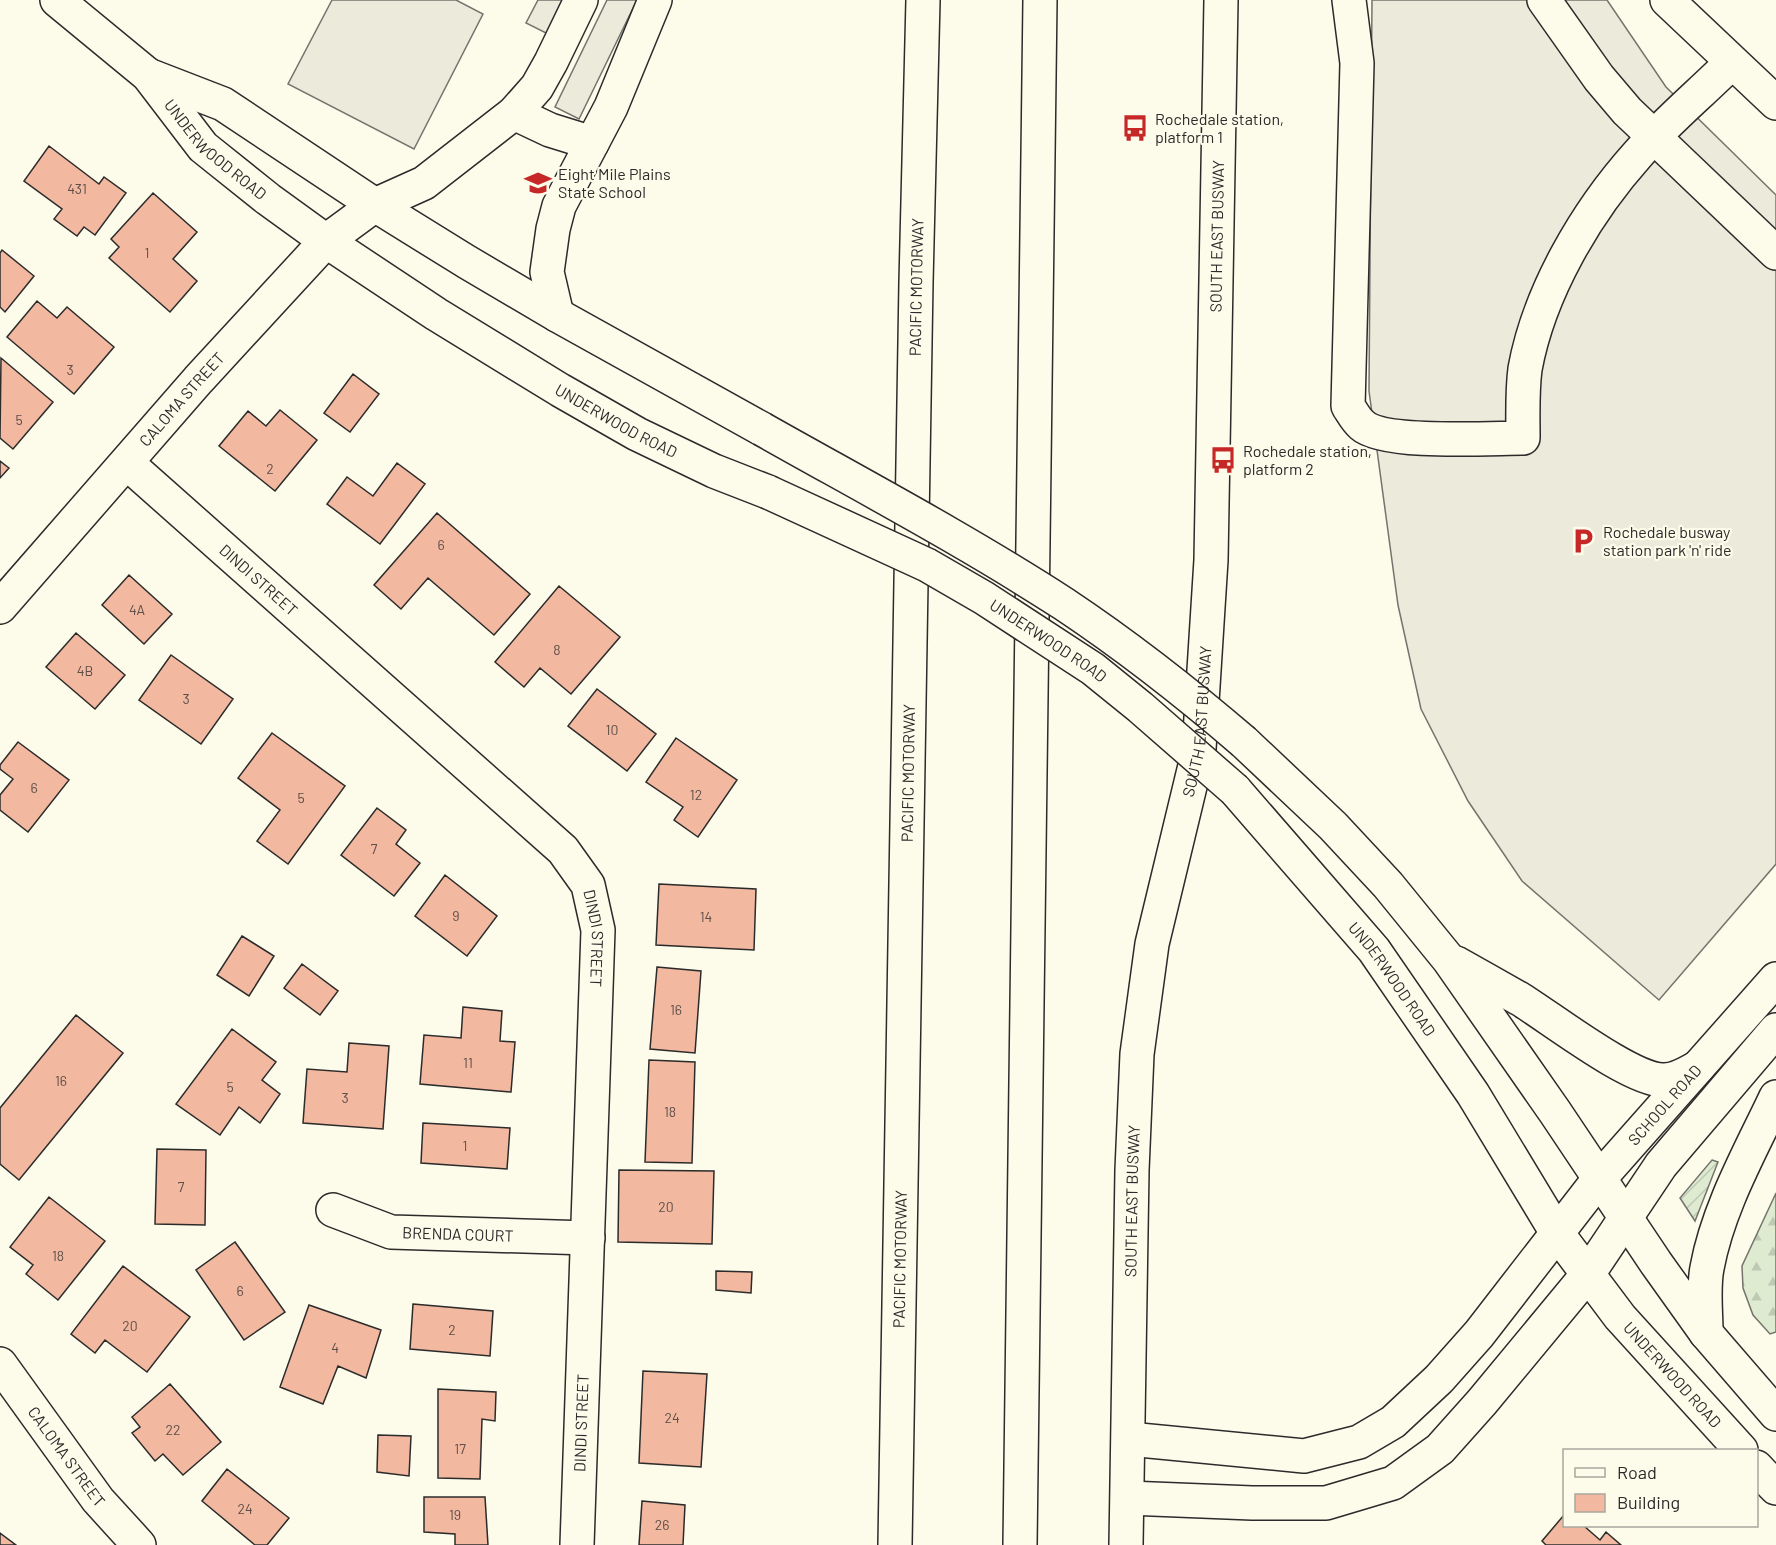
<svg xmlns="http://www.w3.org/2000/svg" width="1776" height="1545" font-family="Barlow,sans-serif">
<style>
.forest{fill:url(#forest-firs);stroke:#74746e;stroke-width:1.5}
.garden{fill:url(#garden-furrows);stroke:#74746e;stroke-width:1.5}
.parking{fill:#eceadb;stroke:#74746e;stroke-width:1.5}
.building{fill:#f2b8a0;stroke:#2b2b2b;stroke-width:1.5}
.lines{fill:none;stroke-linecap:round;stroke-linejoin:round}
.minor-casing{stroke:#2b2b2b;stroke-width:36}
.major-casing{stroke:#2b2b2b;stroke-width:36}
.highway-casing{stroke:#2b2b2b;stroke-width:36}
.minor{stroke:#fdfbea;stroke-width:33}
.major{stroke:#fdfbea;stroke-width:33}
.highway{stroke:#fdfbea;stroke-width:33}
.major-bridge-casing{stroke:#2b2b2b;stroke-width:36;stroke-linecap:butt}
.major-bridge{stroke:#fdfbea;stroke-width:33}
.labels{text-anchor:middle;stroke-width:4.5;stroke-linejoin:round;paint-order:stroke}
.number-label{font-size:14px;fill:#5d4e48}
.poi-label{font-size:16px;fill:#2b2b2b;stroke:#fdfbea;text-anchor:start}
.street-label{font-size:16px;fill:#2b2b2b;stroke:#fdfbea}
</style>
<defs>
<pattern id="forest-firs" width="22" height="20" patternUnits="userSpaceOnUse" patternTransform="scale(1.5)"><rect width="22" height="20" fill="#deebd1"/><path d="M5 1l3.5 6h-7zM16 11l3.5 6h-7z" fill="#bfcab4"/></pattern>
<pattern id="garden-furrows" width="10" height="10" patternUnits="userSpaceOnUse" patternTransform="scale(1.5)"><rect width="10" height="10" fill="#deebd1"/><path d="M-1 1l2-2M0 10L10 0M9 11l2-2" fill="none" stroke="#bfcab4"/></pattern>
</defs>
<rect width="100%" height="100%" fill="#fdfbea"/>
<path class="forest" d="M1776,1193V1332L1770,1334L1753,1315L1743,1288L1742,1266Z"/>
<path class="garden" d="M1712,1160L1718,1162L1695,1221L1680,1198Z"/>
<path class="parking" d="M332,0H456L483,14L414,149L288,84Z
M538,0H567L550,35L526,23Z
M607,0H637L579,119L555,107Z
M1372,0H1607L1666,87L1776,195V864L1659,1000L1522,881L1468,801L1421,709L1398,605L1369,391Z"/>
<path class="building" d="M49,146L99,184L104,177L126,193L95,235L84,227L77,236L54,219L62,209L24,181Z
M153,193L197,232L173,259L197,281L170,312L109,258L119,247L111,239Z
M2,250L34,276L5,312L0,307V253Z
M37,301L57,318L67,307L114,347L74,394L7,337Z
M1,358L53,402L13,449L0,438Z
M353,374L379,394L350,432L324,413Z
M280,410L317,440L275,491L219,446L248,411L266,426Z
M0,461L9,468L0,478Z
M397,463L425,484L380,544L327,504L347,477L373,496Z
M437,513L530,594L494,635L428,578L401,609L374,585Z
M129,575L172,614L144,644L102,605Z
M559,586L620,637L571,694L540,668L524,687L495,662Z
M76,633L125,675L95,709L46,667Z
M171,655L233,699L201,744L139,700Z
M597,689L656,734L627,771L568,726Z
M272,733L345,786L288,864L257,841L280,810L238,778Z
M676,738L737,780L698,837L674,820L683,807L646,782Z
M18,742L69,780L28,832L0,810V795L13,779L0,769V765Z
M377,808L406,830L396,844L420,863L394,896L341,855Z
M445,875L497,916L467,956L415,916Z
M659,884L756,889L754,950L656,945Z
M242,936L274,956L249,996L217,975Z
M302,964L338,991L320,1015L284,988Z
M657,967L701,971L695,1053L650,1049Z
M463,1007L502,1011L500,1041L515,1042L511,1092L420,1084L424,1035L461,1038Z
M76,1015L123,1053L19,1180L0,1164V1108Z
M232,1029L276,1062L262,1080L280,1094L260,1123L239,1107L220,1135L176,1104Z
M349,1043L389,1046L383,1129L303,1123L307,1069L347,1072Z
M649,1060L695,1062L692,1163L645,1162Z
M423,1123L510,1128L507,1169L421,1163Z
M157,1149L206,1150L205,1225L155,1224Z
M619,1170L714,1171L712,1244L618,1242Z
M49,1197L105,1241L58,1300L26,1274L33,1265L10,1247Z
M235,1242L285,1312L244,1340L196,1270Z
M123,1266L190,1317L147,1372L105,1340L95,1353L71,1334Z
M716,1271L752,1272L751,1293L716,1290Z
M413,1304L493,1311L490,1356L410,1349Z
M309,1305L381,1330L366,1378L338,1366L323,1404L280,1387Z
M643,1371L707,1374L701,1467L639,1463Z
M170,1384L221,1442L183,1475L163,1454L155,1461L132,1433L140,1427L132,1417Z
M438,1389L496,1392L495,1421L482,1419L480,1479L438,1478Z
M378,1435L411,1436L409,1476L377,1472Z
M227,1469L289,1518L267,1545H255L202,1501Z
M424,1497H485L488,1545H455V1534L424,1532Z
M642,1501L685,1505L683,1545H639Z
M1564,1515V1526H1584L1600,1540L1606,1532L1621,1545H1546L1542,1541Z
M0,1533L16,1545H0Z"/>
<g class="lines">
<defs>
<g id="minor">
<path d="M1349,0L1357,63L1348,406C1352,412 1356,420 1362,425C1384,445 1491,438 1523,438C1523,415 1522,392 1525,369C1539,292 1586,212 1638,154C1667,121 1701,93 1732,62"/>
<path d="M1544,0L1599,78L1627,111L1776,253"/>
<path d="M1667,0L1776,103"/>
<path d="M514,113L550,130L592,143"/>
<path d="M557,315L547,272L553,229L559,206L611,107L655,0"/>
<path id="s1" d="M127,463L563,850L588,885L598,930L577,1545"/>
<path id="s2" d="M0,607L198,380L326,241L375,205L424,183L514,113L537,87L551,62L581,0"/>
<path id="s3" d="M333,1210L391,1232L588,1238"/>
<path id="s4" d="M0,1364L98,1500L139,1545"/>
<path id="s5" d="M1129,1439L1304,1456L1359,1442L1393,1422L1439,1379L1479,1334L1599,1179L1776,979"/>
<path d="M1128,1498L1252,1503H1326L1393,1483L1440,1449L1482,1402L1588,1274L1661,1165L1776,1030"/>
<path id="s6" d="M1126,1545L1132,1170L1137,1054L1152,944L1199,749L1211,560L1221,0"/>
</g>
<g id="major">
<path id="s7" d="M57,0L148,75L203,147L268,199L326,241L436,314L560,390L637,434L714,471L768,492"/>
<path d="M148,75L223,104L375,205L467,262L557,315L762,429"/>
<path d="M1244,742L1333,826L1388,885L1449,960L1555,1112L1656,1263L1706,1333L1776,1414"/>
<path id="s8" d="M1235,790L1374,950L1473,1094L1557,1233L1620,1317L1741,1450"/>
<path d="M1456,963C1477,975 1499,987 1520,999C1551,1018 1632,1081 1664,1080C1677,1080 1687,1073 1698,1067"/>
<path d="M1706,1333C1706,1312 1703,1288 1707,1268C1718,1208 1750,1152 1776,1097"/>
<path d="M1756,1467L1776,1488"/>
</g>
<g id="highway">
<path id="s9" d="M895,1545L916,282L923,0"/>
<path d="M1020,1545L1040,0"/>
</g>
</defs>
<use href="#minor" class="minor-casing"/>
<use href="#major" class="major-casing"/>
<use href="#highway" class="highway-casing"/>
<use href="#minor" class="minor"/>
<use href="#major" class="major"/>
<use href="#highway" class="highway"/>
<defs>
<g id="major-bridge">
<path d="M762,429C863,486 967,541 1064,604C1127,646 1187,693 1244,742"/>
<path id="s10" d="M768,492L927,565L984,598L1093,669L1140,707L1235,790"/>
</g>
</defs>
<use href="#major-bridge" class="major-bridge-casing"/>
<use href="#major-bridge" class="major-bridge"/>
</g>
<defs>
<symbol id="bus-bare" viewBox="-9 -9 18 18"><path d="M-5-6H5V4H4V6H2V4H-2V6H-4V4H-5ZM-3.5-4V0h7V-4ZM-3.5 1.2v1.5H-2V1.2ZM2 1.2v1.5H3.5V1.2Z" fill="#c62828" stroke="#fdfbea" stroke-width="2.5" paint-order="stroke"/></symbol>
<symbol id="school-bare" viewBox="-9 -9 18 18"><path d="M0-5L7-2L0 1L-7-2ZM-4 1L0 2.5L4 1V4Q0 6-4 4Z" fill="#c62828" stroke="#fdfbea" stroke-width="2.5" paint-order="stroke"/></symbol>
<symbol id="parking-bare" viewBox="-9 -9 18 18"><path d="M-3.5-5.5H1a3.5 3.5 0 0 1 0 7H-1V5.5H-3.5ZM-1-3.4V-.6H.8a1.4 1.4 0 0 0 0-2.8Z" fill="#c62828" stroke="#fdfbea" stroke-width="2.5" paint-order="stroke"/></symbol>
</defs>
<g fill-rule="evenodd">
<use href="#bus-bare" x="1116" y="109" width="38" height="38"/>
<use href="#school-bare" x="519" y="164" width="38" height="38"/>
<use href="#bus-bare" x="1204" y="441" width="38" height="38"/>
<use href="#parking-bare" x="1564" y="522" width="38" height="38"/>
</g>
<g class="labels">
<g class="number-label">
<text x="77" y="194">431</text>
<text x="147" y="258">1</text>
<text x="70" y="375">3</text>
<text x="19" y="425">5</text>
<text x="270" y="474">2</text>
<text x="441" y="550">6</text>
<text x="137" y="615">4A</text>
<text x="557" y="655">8</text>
<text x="85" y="676">4B</text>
<text x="186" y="704">3</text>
<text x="612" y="735">10</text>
<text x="34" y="793">6</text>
<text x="696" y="800">12</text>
<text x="301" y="803">5</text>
<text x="374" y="854">7</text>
<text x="456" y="921">9</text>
<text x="706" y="922">14</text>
<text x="676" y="1015">16</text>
<text x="468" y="1068">11</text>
<text x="61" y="1086">16</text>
<text x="230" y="1092">5</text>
<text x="345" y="1103">3</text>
<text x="670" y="1117">18</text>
<text x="465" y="1151">1</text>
<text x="181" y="1192">7</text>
<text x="666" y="1212">20</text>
<text x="58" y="1261">18</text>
<text x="240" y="1296">6</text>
<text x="130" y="1331">20</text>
<text x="452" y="1335">2</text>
<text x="335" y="1353">4</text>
<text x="672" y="1423">24</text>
<text x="173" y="1435">22</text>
<text x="460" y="1454">17</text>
<text x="245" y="1514">24</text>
<text x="455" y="1520">19</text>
<text x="662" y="1530">26</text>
</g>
<g class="poi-label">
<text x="1155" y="125">Rochedale station,<tspan x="1155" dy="18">platform 1</tspan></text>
<text x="558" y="180">Eight Mile Plains<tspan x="558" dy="18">State School</tspan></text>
<text x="1243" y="457">Rochedale station,<tspan x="1243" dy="18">platform 2</tspan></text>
<text x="1603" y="538">Rochedale busway<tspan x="1603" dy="18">station park 'n' ride</tspan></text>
</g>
<g class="street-label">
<text dy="6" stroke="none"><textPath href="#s7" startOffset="219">UNDERWOOD ROAD</textPath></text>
<text dy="6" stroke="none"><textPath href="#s6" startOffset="1316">SOUTH EAST BUSWAY</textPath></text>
<text dy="6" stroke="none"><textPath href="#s9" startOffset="1258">PACIFIC MOTORWAY</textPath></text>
<text dy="6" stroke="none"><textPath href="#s2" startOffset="276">CALOMA STREET</textPath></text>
<text dy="6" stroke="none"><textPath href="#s7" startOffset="705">UNDERWOOD ROAD</textPath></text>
<text dy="6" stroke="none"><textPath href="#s1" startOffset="176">DINDI STREET</textPath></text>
<text dy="6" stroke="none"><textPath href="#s10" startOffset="318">UNDERWOOD ROAD</textPath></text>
<text dy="6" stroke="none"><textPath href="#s6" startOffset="830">SOUTH EAST BUSWAY</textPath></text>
<text dy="6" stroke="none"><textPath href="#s9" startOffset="772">PACIFIC MOTORWAY</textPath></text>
<text dy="6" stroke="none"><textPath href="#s1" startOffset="680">DINDI STREET</textPath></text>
<text dy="6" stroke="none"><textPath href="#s8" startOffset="246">UNDERWOOD ROAD</textPath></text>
<text dy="6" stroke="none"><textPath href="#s5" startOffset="690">SCHOOL ROAD</textPath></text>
<text dy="6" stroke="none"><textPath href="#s6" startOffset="344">SOUTH EAST BUSWAY</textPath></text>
<text dy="6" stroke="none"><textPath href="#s3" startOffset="129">BRENDA COURT</textPath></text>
<text dy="6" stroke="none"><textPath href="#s9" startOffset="286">PACIFIC MOTORWAY</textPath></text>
<text dy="6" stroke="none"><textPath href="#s8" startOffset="732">UNDERWOOD ROAD</textPath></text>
<text transform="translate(581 1423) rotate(-88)" y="6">DINDI STREET</text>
<text dy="6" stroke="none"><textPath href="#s4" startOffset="114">CALOMA STREET</textPath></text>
</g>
</g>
<rect x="1563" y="1449" width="195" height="78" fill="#fdfbea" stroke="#a9a89e" stroke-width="1.5"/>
<rect x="1575" y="1468" width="30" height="9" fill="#fdfbea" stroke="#a9a89e" stroke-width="1.5"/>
<text x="1617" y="1479" font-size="18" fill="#2b2b2b">Road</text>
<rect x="1575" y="1494" width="30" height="18" fill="#f2b8a0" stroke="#a9a89e" stroke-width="1.5"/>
<text x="1617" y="1509" font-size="18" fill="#2b2b2b">Building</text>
</svg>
